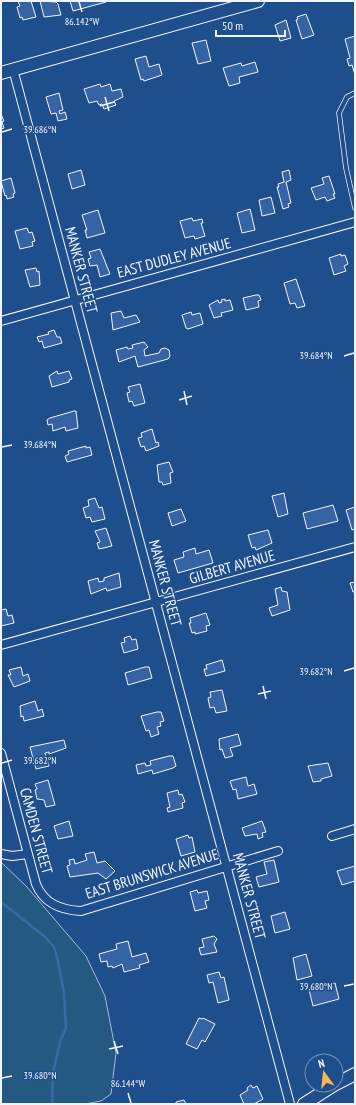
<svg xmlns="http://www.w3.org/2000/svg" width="356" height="1105" font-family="'PT Sans Narrow',sans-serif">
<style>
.green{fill:#245a82;stroke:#a8bbd7}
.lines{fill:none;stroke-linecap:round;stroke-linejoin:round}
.stream{stroke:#3b69a3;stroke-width:2.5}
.building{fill:#3563a3;stroke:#f2f6ff}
.lane-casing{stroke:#f2f6ff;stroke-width:5.5}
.street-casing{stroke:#f2f6ff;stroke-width:10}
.secondary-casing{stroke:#f2f6ff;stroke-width:14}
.lane{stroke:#1f4e8c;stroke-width:4}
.street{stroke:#1f4e8c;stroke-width:8}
.secondary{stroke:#1f4e8c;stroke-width:12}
.ticks{fill:none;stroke:#f2f6ff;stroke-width:1.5}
.labels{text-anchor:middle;stroke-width:3;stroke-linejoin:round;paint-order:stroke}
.street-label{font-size:15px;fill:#f2f6ff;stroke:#1f4e8c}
.ticks-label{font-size:10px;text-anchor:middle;fill:#f2f6ff;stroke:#1f4e8c;stroke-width:3;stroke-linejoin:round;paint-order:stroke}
</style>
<rect width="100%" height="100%" fill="#1f4e8c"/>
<path class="green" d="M1,862L26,886L86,956L105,996L116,1053L111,1094L101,1101L85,1104H1Z"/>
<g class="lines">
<path class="stream" d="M1,902L44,936L54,947L58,961L64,993L66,1028L61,1039L53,1072L52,1104"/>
</g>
<path class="building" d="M18,1H31L36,17L23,20L22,17L20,18L17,7L20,6Z
M40,1L56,2L58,4L61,15L44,17Z
M70,1H105L106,2L73,11Z
M306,14L314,35L302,39L296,20L298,19L297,17Z
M286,20L291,38L280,41L275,25Z
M355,36V75L352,65L349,66L347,59L350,58L345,39Z
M206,40L211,61L198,64L192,43Z
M146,56L149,67L159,64L162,75L144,81L143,79L141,80L135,59Z
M255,62L258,72L239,77L240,83L229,86L223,68L241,63L242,66Z
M100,84L101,87L110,84L112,91L121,89L123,97L114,101L116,105L104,109L102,104L99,105L97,101L89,103L84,89Z
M59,93L63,110L59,111L60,114L65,112L67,119L58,121L56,113L51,114L46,97Z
M1,114L4,121L2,122L4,128L1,129Z
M81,170L85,185L72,189L68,174Z
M289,170L291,180L286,182L291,203L288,204L289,207L283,209L277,187H279L278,184L284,182L282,172Z
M329,176L335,194H333L335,198L327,201L325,197L316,200L311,188L324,184L322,178Z
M11,178L15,193L13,194L14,197L7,199L6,195L5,196L1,181Z
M271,197L275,213L262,216L259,200Z
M250,209L255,230L242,233L237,213Z
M98,210L105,233L87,238L85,230H87L82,215Z
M192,218L193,221L202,219L203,223H201L205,236L195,239L194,236L185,238L180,221Z
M27,228L29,233L32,232L35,241L32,242L33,246L20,249L15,231Z
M100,249L110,274L100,277L97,265L90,266L88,259L91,258L89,252Z
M341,254V256L345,255L348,264L344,266L346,271L334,275L329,258Z
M36,268L37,272L39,271L40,285L30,287L25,270Z
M296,279L305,306L297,308L295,303L290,304L284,283Z
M256,295H259L261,300L258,301L259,307L246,310L243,298Z
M225,299V301L230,300L233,310L221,313L222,316L214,318L209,305L218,300L219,303L222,302L221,300Z
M121,311L124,318L136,315L140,322L113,330L111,313Z
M191,312L192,315L200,313L203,324L188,329L186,328L182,315Z
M54,330L57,337H60L62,343L44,348L42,341L39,342L37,337L49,334L48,332Z
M144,342L148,347L144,350L145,356L159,353L161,349L165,348L169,350L170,356L168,359L138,367L135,356L119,362L116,350L127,347L128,349L133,348L132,345Z
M57,371L58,374L69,371L72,379L69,380V382L52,387L49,376Z
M140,384L145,403L134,406L132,401L129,402L127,393L130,392L128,387Z
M74,411H76L78,428L66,431L65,427L53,431L52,424L48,425L47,420L50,418Z
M152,429L156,443L158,442L159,446L146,451L144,446L141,447L138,438L142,437L141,433Z
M86,446V448L90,447L92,455L67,462L65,456L69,454L68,451Z
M169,462L173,472L170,473L171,483L163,485L162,482H159L157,465Z
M284,493L288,514L278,517L272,496Z
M95,498L99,508L102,507L105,519L92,522L90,517L86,518L83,508L89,506L88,500Z
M333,505L338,521L307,529L303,513Z
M355,507V529L352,530L346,510Z
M181,509L186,521L172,526L168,513Z
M106,528L112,546L99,549L97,543L100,542L95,531Z
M268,530L272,543L256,550L255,547L252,548L248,535Z
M195,548L196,554L209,550L213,563L178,573L174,560L184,557L183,552Z
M119,573L121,587L107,591L106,588L91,594L88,581L98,578L99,582L104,581V578Z
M355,582V592H353L350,583Z
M281,587L282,591L287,592L290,610L272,616L269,608L278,605L275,589Z
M6,609L8,616L12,615L14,623L1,626V610Z
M206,613L210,625L206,626L207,631L195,634V632L192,633L189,623H191L190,618Z
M130,636L132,640L136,639L138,649L124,653L121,643L125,642L124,638Z
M222,660L225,671L206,676L204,669H207L206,665Z
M21,667L23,676L28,674L30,681L14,687L8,675H11L9,670Z
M145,667H149L152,678L128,685L125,673Z
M222,690L227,711L216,713L214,707L210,708L208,698L211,697L210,692Z
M35,701L38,711L42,709L44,716L24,721L23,716L21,717L20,706Z
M157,712H161L164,721L160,722L161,726L157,727L159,734L151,737L149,730L146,731L141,716Z
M238,734L241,745L230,748L233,756L225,758L222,749L220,750L219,739Z
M64,740L66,748L49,754V752L45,753L49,766L36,769L30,747Z
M169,756H173L176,766L173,768L153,774L152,770L138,774L136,765L145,763L146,766L151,765L150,761Z
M328,763L332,776L321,779V781L313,782L308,766Z
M246,777L248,786L254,784L257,794L238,799L236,789L233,790L230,781Z
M48,780L55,805L46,807L44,800L37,799L35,790L37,789L35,784Z
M178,790L179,795L182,794L185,802L182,803L183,808L168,812L167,808L170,807L167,793Z
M69,821L73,836L58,839L54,826Z
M262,821L266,832L262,833L263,837L258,839L257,834L245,836L242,828Z
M188,835L189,838L192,837L195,852L181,856L176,839Z
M94,852L97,863L105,861L115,871L106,879L98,873L70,877L67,866L70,865L69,860L74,859L75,864L87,860L85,854Z
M274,860L279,882L259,887L256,877L267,874L264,862Z
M355,866V881L342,885L337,871Z
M197,890L198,893L207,891L209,900L205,901L207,908L195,911L190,892Z
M285,912L290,929L275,933L271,916Z
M214,936L217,939L214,944L217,952L201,955L199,948L204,947L202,939Z
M128,941L132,957L146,953L149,962L139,965L140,968L124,972L122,964L113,968L112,966L108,967L107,961L101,962L99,954L117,949L116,944Z
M306,954L312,976L297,980L293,958Z
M219,972L221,978L224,977L229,1000L218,1003L213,982L209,983L207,975Z
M335,983L339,999L313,1006L309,990Z
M199,1018L202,1019L203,1018L215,1024L205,1042L202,1040L197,1049L186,1044Z
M251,1085L253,1088L257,1086L263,1099L254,1104H244L240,1095L248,1090L247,1088Z
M184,1100L186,1104H176V1102Z"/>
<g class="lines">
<defs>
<path id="lane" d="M355,93L347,97L339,113L346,168L355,208"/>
<path id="street" d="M13,69L290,1104
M1,321L355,222
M1,645L355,547
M1,753L36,884C44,904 61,910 81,911L278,851
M332,836L355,829
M1,854L12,856L28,854"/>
<path id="secondary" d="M1,73L258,1
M336,1084L355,1074
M304,1104L334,1085"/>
</defs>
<use href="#lane" class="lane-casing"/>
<use href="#street" class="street-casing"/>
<use href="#secondary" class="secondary-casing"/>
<use href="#lane" class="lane"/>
<use href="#street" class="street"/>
<use href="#secondary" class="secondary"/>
</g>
<path class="ticks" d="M79,2L82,12M105,97L109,111M100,106L114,102M2,132L12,129M344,356L354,353M184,391L187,405M179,400L192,396M2,447L12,445M344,671L354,668M263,686L266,699M258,694L271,691M2,763L12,760M344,986L354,984M114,1041L118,1054M109,1049L123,1046M2,1078L12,1076M128,1093L131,1103"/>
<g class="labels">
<g class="street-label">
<text transform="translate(174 258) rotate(-15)" y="5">EAST DUDLEY AVENUE</text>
<text transform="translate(81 270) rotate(75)" y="5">MANKER STREET</text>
<text transform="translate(232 567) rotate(-16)" y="5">GILBERT AVENUE</text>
<text transform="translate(165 583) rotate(75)" y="5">MANKER STREET</text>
<text transform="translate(36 831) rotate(75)" y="5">CAMDEN STREET</text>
<text transform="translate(152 874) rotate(-17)" y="5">EAST BRUNSWICK AVENUE</text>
<text transform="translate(249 896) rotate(75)" y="5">MANKER STREET</text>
</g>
</g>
<g class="ticks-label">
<text x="82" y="25">86.142°W</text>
<text x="40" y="133">39.686°N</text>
<text x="316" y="359">39.684°N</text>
<text x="40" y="448">39.684°N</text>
<text x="316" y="675">39.682°N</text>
<text x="40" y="764">39.682°N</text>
<text x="316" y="990">39.680°N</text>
<text x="40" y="1079">39.680°N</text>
<text x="128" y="1087">86.144°W</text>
</g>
<rect width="356" height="1105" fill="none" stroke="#f2f6ff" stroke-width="4"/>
<g transform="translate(324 1073) rotate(345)"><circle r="19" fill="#1f4e8c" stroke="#7391ba"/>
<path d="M0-3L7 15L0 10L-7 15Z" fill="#ffb74d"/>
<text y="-6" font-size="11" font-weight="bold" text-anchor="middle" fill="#f2f6ff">N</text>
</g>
<path d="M216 30v6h69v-6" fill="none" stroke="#f2f6ff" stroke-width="2"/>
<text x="222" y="30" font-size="12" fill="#f2f6ff" stroke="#1f4e8c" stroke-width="3" paint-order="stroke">50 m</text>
</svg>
